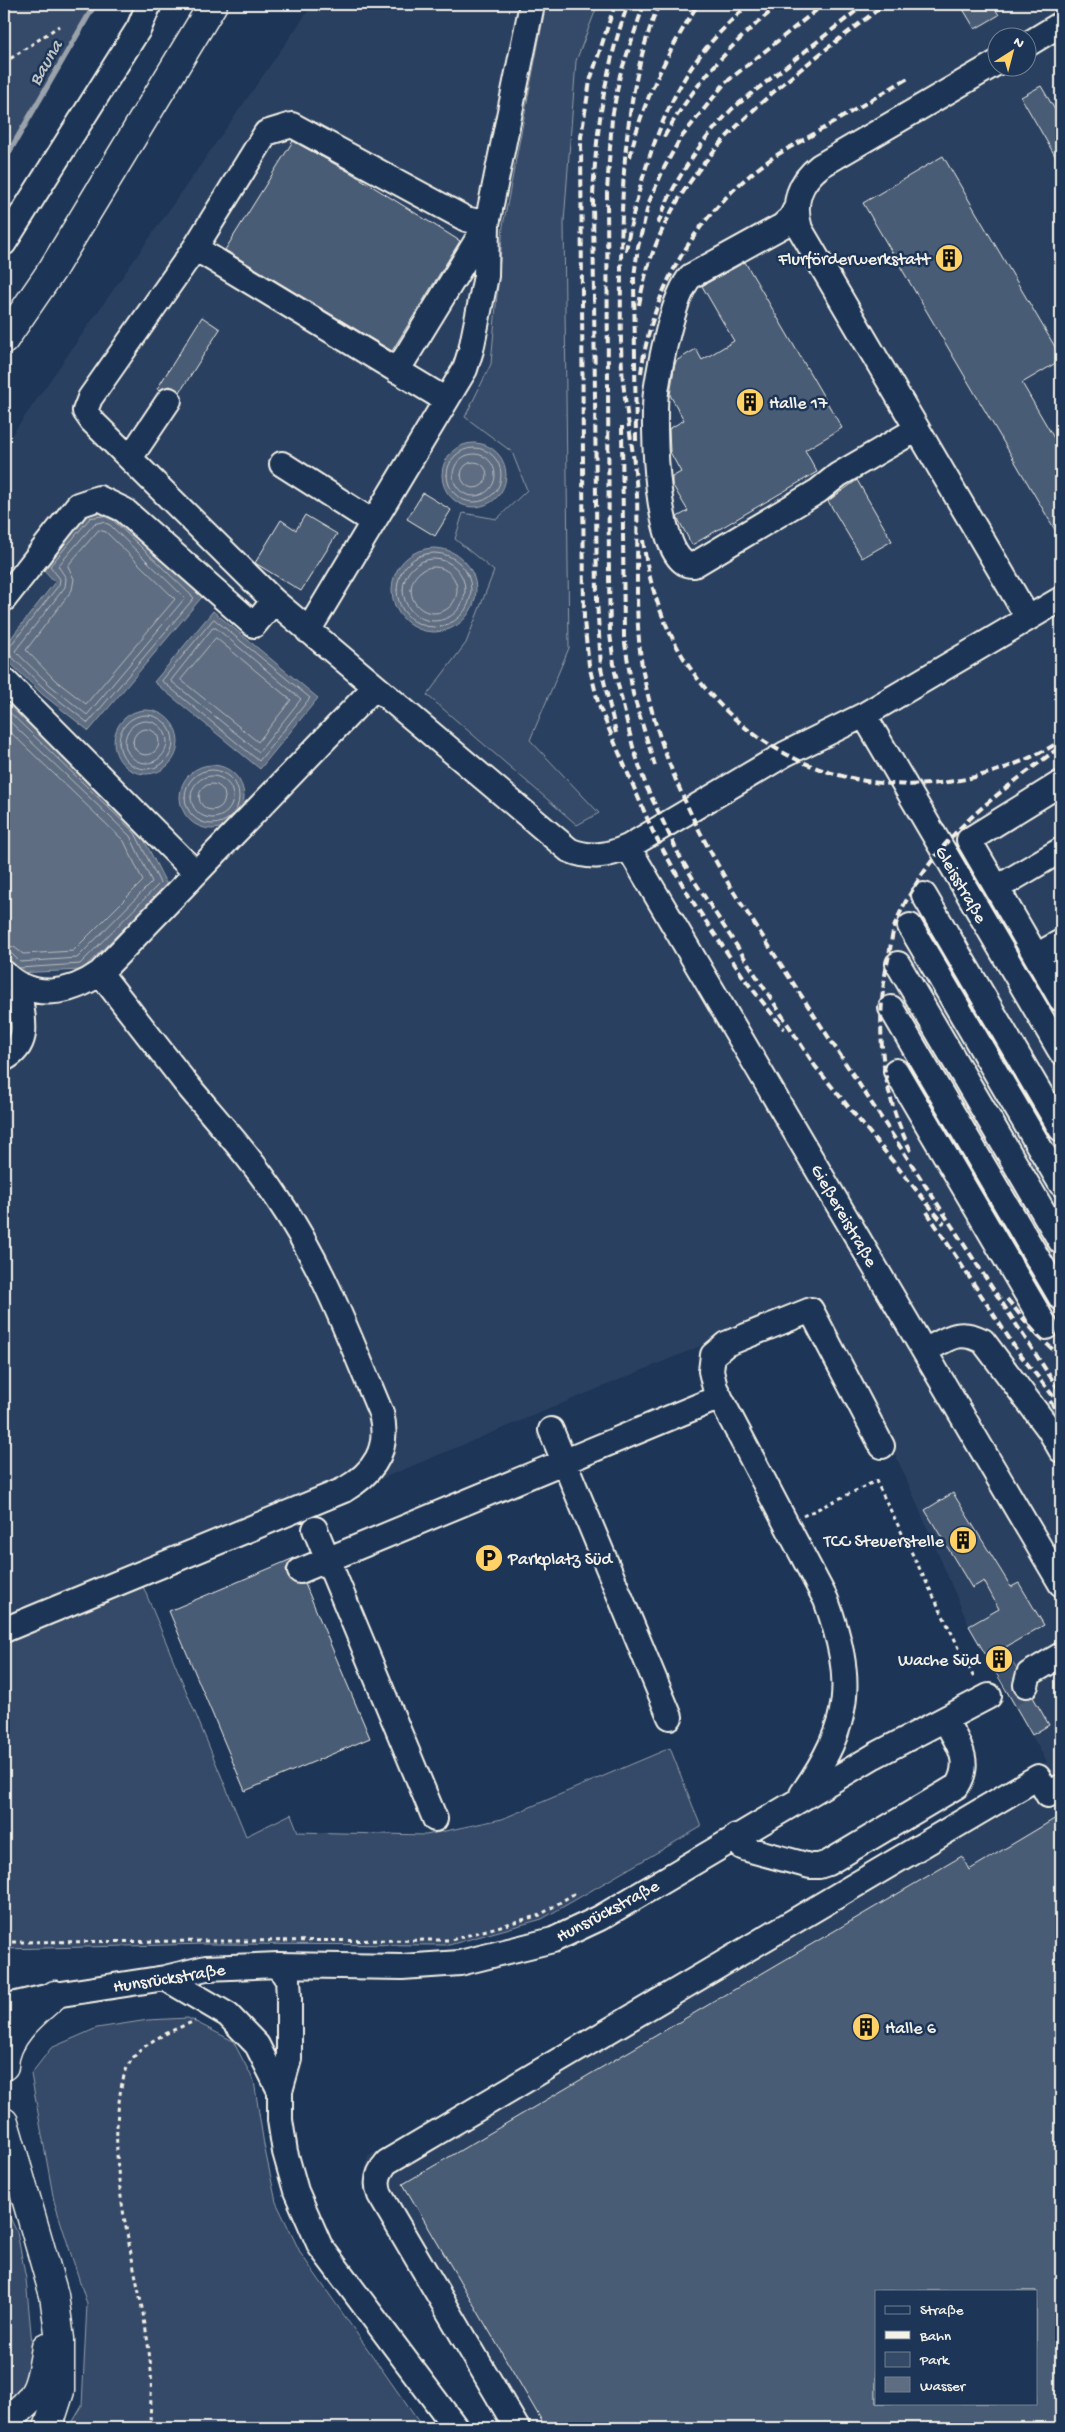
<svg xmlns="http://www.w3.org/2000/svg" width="1065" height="2432" font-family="'Gochi Hand',sans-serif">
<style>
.built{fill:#2a4060;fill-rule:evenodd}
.green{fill:#354a67;stroke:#949ea8}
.water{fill:#5e6d82;stroke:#9aa2ab}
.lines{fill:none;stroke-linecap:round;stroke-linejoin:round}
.shore{stroke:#b8bcbf;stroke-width:1}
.stream{stroke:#9aa2ab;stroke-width:5.5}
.building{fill:#485b74;stroke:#f4f1e8;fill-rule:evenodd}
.minor-tunnel{stroke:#3d516d;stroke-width:24;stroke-dasharray:24 12;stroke-linecap:butt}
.minor-casing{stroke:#f4f1e8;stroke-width:28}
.major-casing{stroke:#f4f1e8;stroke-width:31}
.path{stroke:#f4f1e8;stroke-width:3;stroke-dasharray:4 4;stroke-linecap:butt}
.minor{stroke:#1d3557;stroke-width:24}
.major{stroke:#1d3557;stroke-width:28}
.rail{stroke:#f4f1e8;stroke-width:4;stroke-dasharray:8 4;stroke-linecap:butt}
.labels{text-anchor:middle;stroke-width:5;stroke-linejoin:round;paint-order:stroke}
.poi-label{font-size:18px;fill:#f4f1e8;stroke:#1d3557;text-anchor:end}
.street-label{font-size:18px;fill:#f4f1e8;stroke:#1d3557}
.water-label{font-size:19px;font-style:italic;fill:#c0c3c4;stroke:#1d3557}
</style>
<rect width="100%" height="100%" fill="#1d3557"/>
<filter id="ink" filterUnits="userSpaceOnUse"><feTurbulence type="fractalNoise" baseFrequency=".02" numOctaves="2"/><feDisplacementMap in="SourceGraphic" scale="10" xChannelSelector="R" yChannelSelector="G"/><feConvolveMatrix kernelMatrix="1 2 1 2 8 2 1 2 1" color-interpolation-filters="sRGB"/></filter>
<g filter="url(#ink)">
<path class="built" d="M313,4H1061V2428H503L362,2188L368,2156L419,2130L1047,1762L969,1626L902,1469L814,1299L140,1579L246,1836L291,1814L298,1832L426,1835L502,1819L670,1748L701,1827L542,1919L449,1945L207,1944L4,1948V446ZM998,38H1028V68H998ZM876,2291H1036V2403H876Z"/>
<path class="green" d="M4,4H95L4,161Z
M546,4H598L576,61L564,222L569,648L530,740L599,813L577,825L427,695L466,643L494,571L455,539L463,513L497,519L527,490L512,452L465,417L491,364L503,226Z
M140,1579L246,1836L291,1814L298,1832L426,1835L502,1819L670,1748L701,1827L542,1919L449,1945L207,1944L4,1949V1636Z
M188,2018L233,2041L254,2081L264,2145L276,2202L301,2254L423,2428H69L82,2406L87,2304L54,2201L31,2074L51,2048L97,2028L148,2020Z
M4,2205L17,2232L26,2279L34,2365L18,2400L4,2410Z
M48,2385L40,2428H12Z"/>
<path class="water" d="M442 475a32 32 0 1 1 64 0a32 32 0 1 1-64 0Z
M105,511L116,515L202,597L89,731L42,694L4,657V647L55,582L42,568L88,513Z
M392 590a42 42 0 1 1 84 0a42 42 0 1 1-84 0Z
M213,611L318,698L260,769L154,682Z
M4,701L139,830L167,885L82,970L15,973L4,962Z
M114 742a32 32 0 1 1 64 0a32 32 0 1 1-64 0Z
M180 797a32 32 0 1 1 64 0a32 32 0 1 1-64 0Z"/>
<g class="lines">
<path class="shore" d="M447 475a27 27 0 1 1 54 0a27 27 0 1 1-54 0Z
M453 475a21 21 0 1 1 42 0a21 21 0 1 1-42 0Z
M461 475a13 13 0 1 1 26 0a13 13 0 1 1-26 0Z
M104,516L113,520L194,598L88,723L46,690L6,651L59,585L60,579L50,566L90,518Z
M103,522L110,525L185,598L87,715L50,685L15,651L65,587L66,578L58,566L94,524Z
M99,530L106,532L175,599L86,704L55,680L26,650L72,590L74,579L68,566Z
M397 590a37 37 0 1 1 74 0a37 37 0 1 1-74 0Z
M403 590a31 31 0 1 1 62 0a31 31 0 1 1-62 0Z
M411 590a23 23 0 1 1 46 0a23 23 0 1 1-46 0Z
M214,619L310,698L259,761L162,681Z
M213,628H216L301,699L259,752L171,681Z
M216,638L291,700L258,742L181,680Z
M4,707L135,833L160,883L80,964L19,968
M119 742a27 27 0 1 1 54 0a27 27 0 1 1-54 0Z
M4,716L130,836L152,882L77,958L20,962L12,954L4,952
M125 742a21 21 0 1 1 42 0a21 21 0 1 1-42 0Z
M4,726L124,841L143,881L73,951L23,954L14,947L4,945
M133 742a13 13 0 1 1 26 0a13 13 0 1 1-26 0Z
M185 797a27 27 0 1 1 54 0a27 27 0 1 1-54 0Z
M191 797a21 21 0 1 1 42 0a21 21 0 1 1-42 0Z
M199 797a13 13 0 1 1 26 0a13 13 0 1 1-26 0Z"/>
<path class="stream" d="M4,161L95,4"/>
</g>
<path class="building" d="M960,4H992L999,15L975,29Z
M1041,86L1061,120V166L1021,97Z
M293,141L351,173L460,241L392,351L225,250Z
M943,156L1061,357V360L1022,383L1061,450V540L863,203Z
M745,262L842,428L805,450L817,472L692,545L677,517L688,511L672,484V477L681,472L670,452L669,429L684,420L670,395L674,368L676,361L696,349L702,360L734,341L702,286Z
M202,317L220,329L180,392L170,386L160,390L157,389Z
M857,480L892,541L862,558L828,501Z
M423,493L451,510L435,536L407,519Z
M305,515L337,534L301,591L255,563L281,520L296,530Z
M953,1493L1011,1587L1019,1583L1044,1625L1004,1648L1017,1669L1013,1682L1016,1694L1023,1698L1033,1697L1049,1725L1032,1735L969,1626L999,1609L984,1581L972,1588L925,1510Z
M294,1558L286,1569L288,1577L298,1584H305L370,1738L245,1791L169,1611Z
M1061,1815V2428H546L403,2184L962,1856L969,1870ZM876,2291H1036V2403H876Z"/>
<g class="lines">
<path class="minor-tunnel" d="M1000,1679L1017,1669
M1010,1695L1026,1685"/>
<defs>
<path id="minor" d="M1028,44L1061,24
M998,62L820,166C799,182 792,203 800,229L1028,618
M796,208L791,218L782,226L691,276C673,295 660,365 656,392C653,418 654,569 694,565L818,491L838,475L917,429
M4,243L139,28L149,4
M195,248L446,400
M397,371L487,224L466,219L292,125L266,133L195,248L90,398L85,411L92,421L274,601L569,850C590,859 608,856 628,847L785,754L864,715L1061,599
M130,458L169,400
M282,464L373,522
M4,599L78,505L99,498L124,510L254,625L274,601
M308,631L465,369L471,350L486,276L487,224L532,4
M4,680L195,872
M864,715L1061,1052
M1061,783L969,840L1061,999
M628,847L1061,1584
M997,888L1061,850
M924,895L1061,1129
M910,926L1061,1184
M1036,956L1061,942
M898,964L1061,1242
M4,973C32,1001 71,994 100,973L375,687
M891,1008L1061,1298
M4,1059C35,1042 20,1014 19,986
M896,1071L1046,1327
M925,1351C947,1339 958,1328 983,1341L1049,1429L1061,1450
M551,1430L670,1717
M315,1529L435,1819
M300,1571L720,1397
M4,1630L344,1490C375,1472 390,1449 381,1413C350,1340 323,1265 278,1199C250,1156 216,1120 184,1081C156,1045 128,1009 100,973
M1026,1685L1029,1674L1061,1655
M802,1794C852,1723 855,1681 826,1600L715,1388L711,1371L713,1355L726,1344L811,1310L882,1446
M736,1836L742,1847L747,1849L810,1866H819L828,1863L957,1786C973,1761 957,1742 945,1720
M278,1965L288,1980L289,1997V2059L280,2091V2120L285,2152L296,2191L320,2246L456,2428
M165,1978L228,2015L257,2045L280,2091
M4,2007L55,1995L165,1978L206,1968L278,1965L402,1967L460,1963L553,1940L600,1918L874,1756L989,1696
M517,2428L380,2195C375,2182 378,2172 387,2162L1038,1777L1048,1795L1061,1787"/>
<path id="major" d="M4,340L52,270L213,4
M4,2066C5,2036 34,2013 55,1995
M4,2122L54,2295L60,2339V2391L48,2428
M4,2419C38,2403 41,2382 46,2347"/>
</defs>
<use href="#minor" class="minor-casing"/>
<use href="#major" class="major-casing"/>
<path class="path" d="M4,63L59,26
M803,1516L876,1481L975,1680
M4,1942L451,1940L540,1915L575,1893
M150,2428C150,2406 153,2382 150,2360C141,2277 110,2196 118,2111C120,2094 121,2079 129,2064C141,2042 173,2030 195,2021"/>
<use href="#minor" class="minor"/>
<use href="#major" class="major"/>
<path class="rail" d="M615,4L590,81L581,137L584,621L589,665L599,706L653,832L689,896L746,981L784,1029
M644,4L620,75L612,118L607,191L609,577L610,634L615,672L633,747L646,786L679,855L695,882L815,1066L944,1224
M659,4C625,87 622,175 621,264C621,299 620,334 622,369C625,411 635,454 637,496C639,560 632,625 646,687C663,762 693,823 731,888L1061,1393
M664,137C694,84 732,42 780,4
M630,157C642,101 668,52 698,4
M658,224C674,179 699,144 732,109L865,4
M626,251C636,189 662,103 702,53C716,35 733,19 749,4
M639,305C663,163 779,86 885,4
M641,373C652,289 696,215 764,164C778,153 796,144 812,135C845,116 877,96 910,77
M622,426L624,637L633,694L656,769
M636,441L634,277L638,247L649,202L664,168L680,139L725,83L824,4
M643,540C669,747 883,849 1061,741
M616,733L601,668L597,600L593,197C596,129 605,68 628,4
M911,1151C880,1091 874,1021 889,955C891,945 892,932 896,922C907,896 924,870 942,848C974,809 1017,780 1057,749
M927,1212L1018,1352L1061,1406
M1007,1299L1037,1335L1061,1357
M1050,1401L1061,1418"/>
</g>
</g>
<defs>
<symbol id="building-disc" viewBox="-11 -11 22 22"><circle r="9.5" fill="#ffd166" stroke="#1d3557"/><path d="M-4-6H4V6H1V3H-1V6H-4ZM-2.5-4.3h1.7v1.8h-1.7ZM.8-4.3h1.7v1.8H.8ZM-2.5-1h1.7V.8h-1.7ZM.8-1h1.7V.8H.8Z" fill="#111"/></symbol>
<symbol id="parking-disc" viewBox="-11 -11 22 22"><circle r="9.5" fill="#ffd166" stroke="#1d3557"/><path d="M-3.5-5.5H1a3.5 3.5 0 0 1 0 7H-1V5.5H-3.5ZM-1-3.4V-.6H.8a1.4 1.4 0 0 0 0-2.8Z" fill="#111"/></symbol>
</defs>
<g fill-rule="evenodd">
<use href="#building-disc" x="933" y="242" width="32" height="32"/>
<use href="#building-disc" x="734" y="386" width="32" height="32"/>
<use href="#building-disc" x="947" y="1524" width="32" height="32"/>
<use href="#parking-disc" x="473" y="1542" width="32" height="32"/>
<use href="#building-disc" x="983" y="1643" width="32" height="32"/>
<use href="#building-disc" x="850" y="2011" width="32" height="32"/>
</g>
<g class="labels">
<g class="poi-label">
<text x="930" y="264">Flurförderwerkstatt</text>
<text x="769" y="408" text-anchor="start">Halle 17</text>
<text x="944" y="1546">TCC Steuerstelle</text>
<text x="508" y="1564" text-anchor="start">Parkplatz Süd</text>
<text x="980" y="1665">Wache Süd</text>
<text x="885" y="2033" text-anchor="start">Halle 6</text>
</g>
<g class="street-label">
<text transform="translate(962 884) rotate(60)" y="6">Gleisstraße</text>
<text transform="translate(845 1215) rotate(60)" y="6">Gießereistraße</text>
<text transform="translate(607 1910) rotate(-28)" y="6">Hunsrückstraße</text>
<text transform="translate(169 1977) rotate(-9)" y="6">Hunsrückstraße</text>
</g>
<g class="water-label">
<text transform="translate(44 62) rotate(-60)" y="7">Bauna</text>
</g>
</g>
<rect width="1065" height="2432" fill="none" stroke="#1d3557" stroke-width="20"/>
<rect x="10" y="10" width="1045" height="2412" fill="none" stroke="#f4f1e8" stroke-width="2" filter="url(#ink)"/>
<rect x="875" y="2290" width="162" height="115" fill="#1d3557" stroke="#738091"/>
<rect x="885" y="2306" width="25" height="8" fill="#1d3557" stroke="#738091"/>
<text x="920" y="2314" font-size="15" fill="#f4f1e8">Straße</text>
<rect x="885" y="2331" width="25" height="8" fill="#f4f1e8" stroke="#738091"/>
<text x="920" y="2340" font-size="15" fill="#f4f1e8">Bahn</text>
<rect x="885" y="2352" width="25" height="15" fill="#354a67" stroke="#738091"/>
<text x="920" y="2364" font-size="15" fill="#f4f1e8">Park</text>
<rect x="885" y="2377" width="25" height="15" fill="#5e6d82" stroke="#738091"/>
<text x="920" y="2390" font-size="15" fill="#f4f1e8">Wasser</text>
<g transform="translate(1012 52) rotate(36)"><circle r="24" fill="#1d3557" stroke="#738091"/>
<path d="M0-4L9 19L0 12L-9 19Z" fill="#ffd166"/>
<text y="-8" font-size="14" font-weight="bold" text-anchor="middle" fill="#f4f1e8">N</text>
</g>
</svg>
